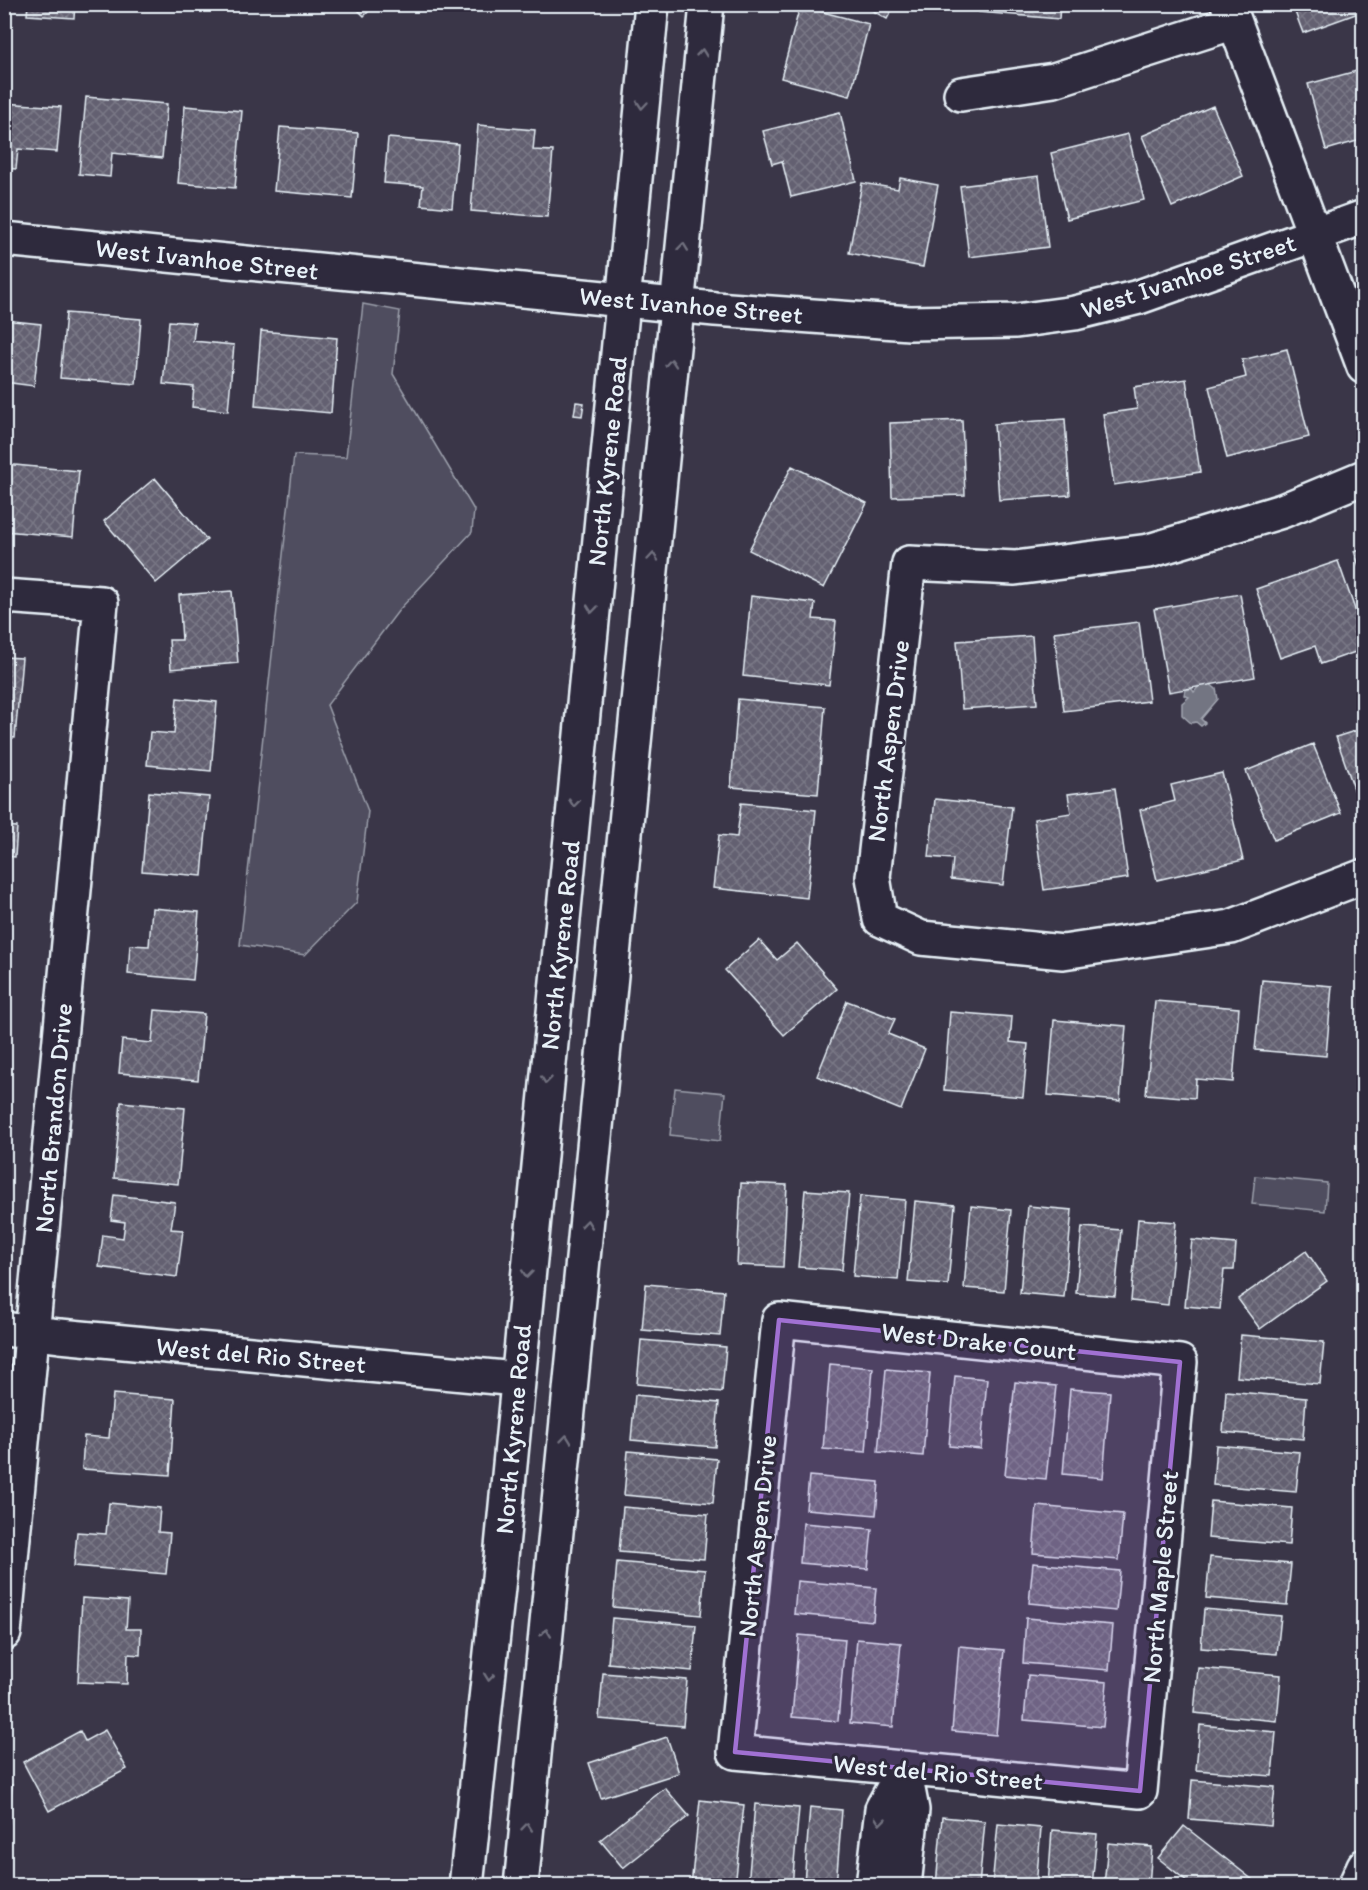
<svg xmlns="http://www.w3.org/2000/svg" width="1368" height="1890" font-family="Itim,sans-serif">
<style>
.green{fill:#504e5f;stroke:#9ca0ac;stroke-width:1.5}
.water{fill:#737482;stroke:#a2a6b1;stroke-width:1.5}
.building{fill:url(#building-cross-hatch);stroke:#e8f1f8;stroke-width:1.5}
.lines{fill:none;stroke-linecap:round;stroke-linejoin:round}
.minor-casing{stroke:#e8f1f8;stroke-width:38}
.major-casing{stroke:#e8f1f8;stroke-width:38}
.minor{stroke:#2f2a3d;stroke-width:33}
.major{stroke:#2f2a3d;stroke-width:33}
.oneway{stroke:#70707e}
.marked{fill:#a171d3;fill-opacity:0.2;stroke:#a171d3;stroke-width:4.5;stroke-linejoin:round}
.labels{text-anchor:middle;stroke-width:6;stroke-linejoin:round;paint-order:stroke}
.street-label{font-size:26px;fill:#e8f1f8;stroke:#2f2a3d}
</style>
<defs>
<pattern id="building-cross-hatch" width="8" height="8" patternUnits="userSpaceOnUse" patternTransform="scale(1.5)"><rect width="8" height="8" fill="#636171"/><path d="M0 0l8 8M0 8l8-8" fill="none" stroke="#797886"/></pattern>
</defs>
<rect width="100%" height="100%" fill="#3a3648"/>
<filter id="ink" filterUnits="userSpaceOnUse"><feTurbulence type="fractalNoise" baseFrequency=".0167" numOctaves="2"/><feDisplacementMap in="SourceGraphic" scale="12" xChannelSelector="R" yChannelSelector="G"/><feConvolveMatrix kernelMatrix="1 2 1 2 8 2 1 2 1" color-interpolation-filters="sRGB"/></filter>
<g filter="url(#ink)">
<path class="green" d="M363,304L400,311L393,374L474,510L472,532L399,610L327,705L368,811L357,902L305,955L240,945L294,455L346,457Z
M675,1088L725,1093L720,1141L670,1135Z
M1255,1176L1327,1183L1325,1211L1252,1204Z"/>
<path class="water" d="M1209,683L1216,689L1218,699L1201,719L1205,723L1201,726L1196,722L1191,723L1182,715V703L1189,697L1184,695L1185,690L1192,689L1194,692L1201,684Z"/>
<path class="building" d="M28,4H75L74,18L27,15Z
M352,4H376L364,16Z
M861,4H895L887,19Z
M980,4H1060L1059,19L979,12Z
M1292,4H1364V11L1303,33Z
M800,6L869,24L850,96L781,78Z
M1364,69V139L1326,150L1308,84Z
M86,97L167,104L162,158L112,153L110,177L79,174Z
M4,103L61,107L57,152L18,149L16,169L4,168Z
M185,106L242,111L235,188L178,183Z
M1213,106L1243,176L1172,207L1142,136Z
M840,112L856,181L791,197L782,161L772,164L763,131Z
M478,125L535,130L533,150L553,151L547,217L471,211Z
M280,127L358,133L352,198L274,191Z
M1128,134L1144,200L1067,219L1051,153Z
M388,138L458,144L452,208L421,205L423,186L384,183Z
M1039,176L1048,247L969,257L960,186Z
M900,178L938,185L923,267L849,253L862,183L898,189Z
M66,313L141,319L136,384L60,378Z
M4,320L41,324L34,386L4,382Z
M169,321L195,323L193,341L234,345L228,411L192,407L194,387L163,384Z
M261,331L337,338L331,413L255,406Z
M1287,349L1309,437L1227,458L1209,387L1246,377L1242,360Z
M1186,379L1200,472L1114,485L1103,414L1137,409L1134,387Z
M576,402L584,403L582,416L574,415Z
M1065,419L1070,495L999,500L994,424Z
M962,420L965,495L892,497L890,423Z
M4,464L79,471L73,537L4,531Z
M792,466L867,503L824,588L749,550Z
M155,478L207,540L156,583L104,521Z
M1364,548V580L1354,551Z
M1338,561L1364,635V649L1321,664L1315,646L1280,658L1256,589Z
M232,591L238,663L171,669L169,640H182L179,595Z
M1240,594L1255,677L1169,692L1154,609Z
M751,596L815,603L813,619L836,621L829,685L743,676Z
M1139,622L1149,701L1064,711L1054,632Z
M1032,636L1037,704L962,709L957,641Z
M4,657L22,658L15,738L4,737Z
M177,698L217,702L211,771L147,765L150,732L174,734Z
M738,699L825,707L818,794L731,787Z
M1364,728V808L1361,809L1336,737Z
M1313,744L1341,813L1274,840L1246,771Z
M1222,773L1243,860L1157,880L1140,810L1175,801L1171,785Z
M1115,788L1128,878L1044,890L1034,819L1071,813L1068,794Z
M149,792L209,797L202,876L142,871Z
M935,799L1012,807L1003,885L951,879L953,859L929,857Z
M741,803L816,810L807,898L713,888L719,835L737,837Z
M4,826L17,827L15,857L4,856Z
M152,908L199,912L193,980L128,974L130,945L149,946Z
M759,940L777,960L797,943L837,989L784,1035L725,970Z
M1262,980L1332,986L1326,1056L1255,1050Z
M847,1001L895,1019L888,1034L925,1049L901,1110L817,1076Z
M1155,1001L1239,1008L1233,1082L1196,1079L1195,1098L1146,1094Z
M155,1010L204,1014L198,1080L119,1073L122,1040L152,1043Z
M950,1012L1012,1017L1010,1042L1028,1044L1023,1097L944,1090Z
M1054,1020L1126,1026L1120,1101L1048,1095Z
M121,1102L185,1108L178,1184L114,1178Z
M741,1183L787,1185L783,1267L737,1265Z
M805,1190L849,1193L842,1270L798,1267Z
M114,1195L175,1202L171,1229L183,1230L177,1277L99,1267L103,1235L123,1238L125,1222L111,1220Z
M860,1196L905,1200L898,1280L853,1276Z
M915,1201L955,1205L948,1285L908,1282Z
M971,1206L1011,1210L1004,1291L964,1288Z
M1028,1206L1072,1210L1064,1297L1020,1293Z
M1138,1219L1176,1222L1168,1305L1131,1301Z
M1082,1227L1121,1230L1115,1296L1076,1293Z
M1192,1240L1236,1244L1234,1270H1224L1220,1309L1185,1306Z
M1306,1251L1327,1281L1260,1329L1238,1299Z
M646,1284L724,1291L720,1336L642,1330Z
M1241,1335L1324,1342L1320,1384L1237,1377Z
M641,1340L726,1347L722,1392L637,1384Z
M830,1364L873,1368L866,1452L823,1449Z
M886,1369L930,1373L923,1456L878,1452Z
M955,1376L987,1379L981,1449L949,1446Z
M1015,1382L1056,1386L1046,1479L1005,1475Z
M1364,1386V1403L1355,1394Z
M1070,1389L1110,1392L1103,1478L1063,1474Z
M1226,1391L1306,1398L1303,1439L1223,1432Z
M113,1394L175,1399L170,1475L82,1469L84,1436L109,1438Z
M635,1395L719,1403L715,1447L631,1440Z
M1216,1445L1300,1452L1296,1492L1213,1485Z
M628,1451L717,1459L713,1503L624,1495Z
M809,1476L879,1482L876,1515L806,1509Z
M1211,1501L1292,1508L1289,1545L1208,1538Z
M109,1503L160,1508L158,1532L170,1533L166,1574L74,1566L77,1532L106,1534Z
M1037,1506L1123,1514L1119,1560L1033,1553Z
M623,1507L708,1514L704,1559L619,1552Z
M803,1523L872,1529L868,1569L800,1563Z
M1210,1557L1291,1564L1287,1605L1206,1598Z
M617,1562L705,1570L701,1615L613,1607Z
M1033,1563L1120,1571L1116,1611L1029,1603Z
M797,1581L876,1588L873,1621L794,1614Z
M82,1598L128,1601L126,1629H141L140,1655L128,1654L127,1684L78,1682Z
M1204,1609L1281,1616L1277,1654L1201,1648Z
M612,1618L696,1625L692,1671L608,1663Z
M1026,1618L1113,1625L1109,1670L1023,1663Z
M799,1635L845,1639L838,1721L792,1717Z
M857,1639L901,1643L893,1727L850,1723Z
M959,1646L1004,1650L996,1735L952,1731Z
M1198,1668L1281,1675L1277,1721L1194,1713Z
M603,1673L687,1680L683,1726L599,1719Z
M1028,1675L1107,1682L1103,1727L1024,1720Z
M1200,1725L1276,1732L1272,1776L1196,1770Z
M105,1730L127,1769L49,1811L23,1762L80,1731L85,1741Z
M667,1737L679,1773L601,1798L589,1763Z
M1192,1780L1275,1787L1271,1826L1189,1819Z
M4,1785H12L8,1828H4Z
M665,1788L689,1816L623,1868L600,1840Z
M700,1800L744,1805L735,1886H691Z
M755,1804L799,1808L792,1886H748Z
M810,1807L842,1810L836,1886L804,1883Z
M942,1817L985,1821L979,1886H936Z
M998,1824L1041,1828L1036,1886H992Z
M1184,1826L1258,1884L1193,1886L1158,1858Z
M1052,1830L1097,1834L1092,1886H1048Z
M1108,1843L1152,1847L1149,1886H1104Z"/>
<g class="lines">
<defs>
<path id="minor" d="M1228,4L1364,367
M961,94L1054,80L1232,23
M4,239L715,309L910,323L1016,321L1075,313L1139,297L1364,217
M1364,477L1282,511L1149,551L1015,568L909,563L873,877L880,919L921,938L1063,952L1231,927L1364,876
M4,596L101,603L4,1633
M779,1320L1180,1362L1140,1791L735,1752Z
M4,1329L60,1336L517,1379
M873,1886L882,1809L904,1769
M904,1886L912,1810L904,1769
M1355,1886L1364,1866"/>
<path id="major" d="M466,1886L499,1578L652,4
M521,1886L707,4"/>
</defs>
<use href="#minor" class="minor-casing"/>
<use href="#major" class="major-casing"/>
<use href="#minor" class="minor"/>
<use href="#major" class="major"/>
</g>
<defs><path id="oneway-chevron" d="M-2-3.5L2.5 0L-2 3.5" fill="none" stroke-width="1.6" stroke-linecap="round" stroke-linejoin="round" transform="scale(1.5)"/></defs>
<g class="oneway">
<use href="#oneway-chevron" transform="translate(702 53) rotate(-84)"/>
<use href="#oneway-chevron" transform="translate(642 105) rotate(95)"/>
<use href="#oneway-chevron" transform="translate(683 247) rotate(-84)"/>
<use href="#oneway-chevron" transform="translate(671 363) rotate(-85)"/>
<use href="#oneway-chevron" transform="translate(653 557) rotate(-85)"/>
<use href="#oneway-chevron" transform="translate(592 609) rotate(96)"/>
<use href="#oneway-chevron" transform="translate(574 803) rotate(96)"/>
<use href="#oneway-chevron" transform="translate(546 1080) rotate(96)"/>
<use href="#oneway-chevron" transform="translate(587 1224) rotate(-84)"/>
<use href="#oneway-chevron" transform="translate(527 1274) rotate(96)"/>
<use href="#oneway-chevron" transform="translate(566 1439) rotate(-84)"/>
<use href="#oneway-chevron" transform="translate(546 1633) rotate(-84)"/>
<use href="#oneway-chevron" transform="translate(489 1677) rotate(96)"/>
<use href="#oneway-chevron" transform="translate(880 1821) rotate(96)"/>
<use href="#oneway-chevron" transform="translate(527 1827) rotate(-84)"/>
</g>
</g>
<path class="marked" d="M779,1320L1180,1362L1140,1791L735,1752Z"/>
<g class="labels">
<g class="street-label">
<text transform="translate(207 259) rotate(6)" y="9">West Ivanhoe Street</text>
<text transform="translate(1188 276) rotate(-18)" y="9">West Ivanhoe Street</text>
<text transform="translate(691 305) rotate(5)" y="9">West Ivanhoe Street</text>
<text transform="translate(607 461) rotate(-84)" y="9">North Kyrene Road</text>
<text transform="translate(888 741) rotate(-83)" y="9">North Aspen Drive</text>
<text transform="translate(560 945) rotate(-84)" y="9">North Kyrene Road</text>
<text transform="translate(53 1118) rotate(-85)" y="9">North Brandon Drive</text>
<text transform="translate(979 1341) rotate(6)" y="9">West Drake Court</text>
<text transform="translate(261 1355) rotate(5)" y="9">West del Rio Street</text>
<text transform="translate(513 1429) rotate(-85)" y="9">North Kyrene Road</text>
<text transform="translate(757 1536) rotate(-84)" y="9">North Aspen Drive</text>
<text transform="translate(1160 1577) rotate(-85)" y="9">North Maple Street</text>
<text transform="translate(938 1772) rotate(5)" y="9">West del Rio Street</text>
</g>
</g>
<rect width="1368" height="1890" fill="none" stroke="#2f2a3d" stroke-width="24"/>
<rect x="12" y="12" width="1344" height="1866" fill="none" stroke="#e8f1f8" stroke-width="2" filter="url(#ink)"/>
</svg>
